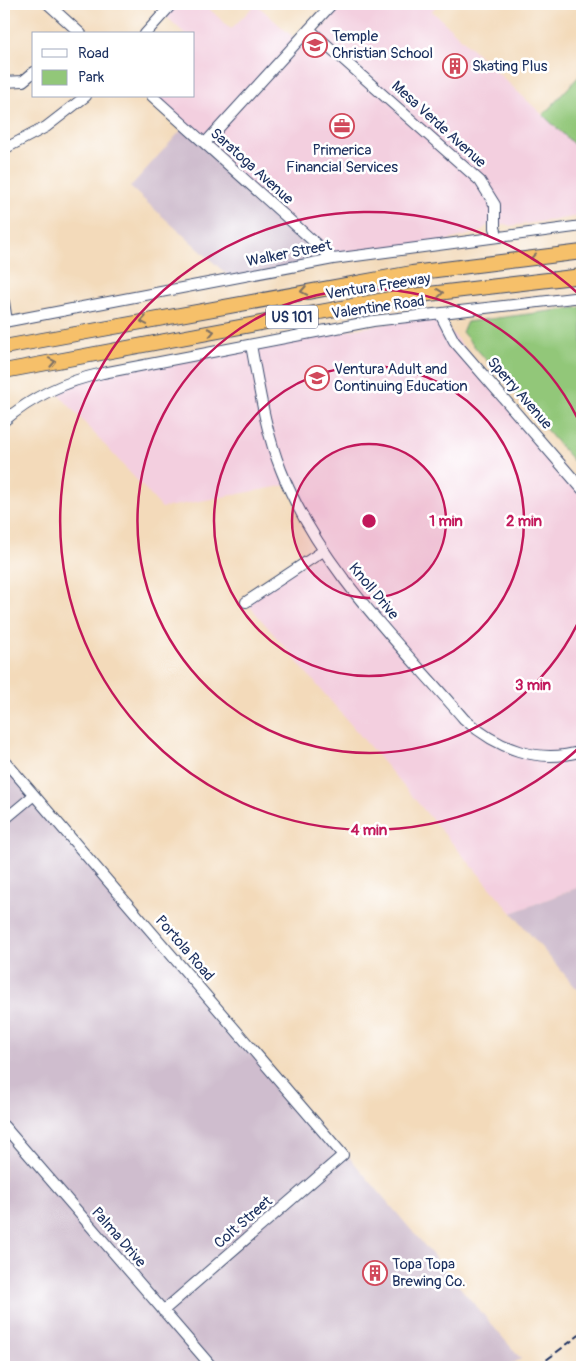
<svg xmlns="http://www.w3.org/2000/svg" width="586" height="1371" font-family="Pangolin,sans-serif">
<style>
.built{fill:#f3cfdf}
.industrial{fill:#cfbdce}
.green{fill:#92c779;stroke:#567b6c}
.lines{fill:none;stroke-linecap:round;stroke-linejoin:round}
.minor-casing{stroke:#3b496c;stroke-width:12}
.highway-casing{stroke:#3b496c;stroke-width:16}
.minor{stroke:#fff;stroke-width:10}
.highway{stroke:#f6c06b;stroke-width:14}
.rail{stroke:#1b2f5e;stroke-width:2;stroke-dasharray:8 4;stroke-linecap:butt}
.oneway{stroke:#7e7064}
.ring{fill:none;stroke:#c2185b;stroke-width:2.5}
.labels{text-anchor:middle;stroke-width:5;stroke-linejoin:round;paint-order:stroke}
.shield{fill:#fff;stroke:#5f6d8e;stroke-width:1}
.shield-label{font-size:14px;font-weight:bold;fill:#1b2f5e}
.poi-label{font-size:15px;fill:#1b2f5e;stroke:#fff;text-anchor:start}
.street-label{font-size:15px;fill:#1b2f5e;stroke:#fff}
.centre{fill:#c2185b;stroke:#fff;stroke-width:2.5}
.ring-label{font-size:15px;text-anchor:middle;font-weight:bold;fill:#c2185b;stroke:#fff;stroke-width:5;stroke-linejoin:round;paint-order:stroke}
</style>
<rect width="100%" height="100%" fill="#fff"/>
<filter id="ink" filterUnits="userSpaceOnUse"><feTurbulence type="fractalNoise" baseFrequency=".02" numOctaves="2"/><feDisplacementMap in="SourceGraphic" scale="10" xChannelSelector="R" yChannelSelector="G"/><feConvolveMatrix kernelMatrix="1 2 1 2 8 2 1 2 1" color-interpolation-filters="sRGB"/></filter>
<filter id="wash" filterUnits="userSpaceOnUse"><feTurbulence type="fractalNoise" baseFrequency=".0096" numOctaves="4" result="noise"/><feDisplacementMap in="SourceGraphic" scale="20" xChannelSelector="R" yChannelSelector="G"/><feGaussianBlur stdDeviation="1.12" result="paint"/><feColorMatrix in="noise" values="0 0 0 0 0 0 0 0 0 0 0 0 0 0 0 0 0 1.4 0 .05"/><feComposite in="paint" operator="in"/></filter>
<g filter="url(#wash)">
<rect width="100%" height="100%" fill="#f3daba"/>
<path class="built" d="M172,4H204L231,29L256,4L304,47L344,4H438L432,11L582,152V216L510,226L505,224L486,226L480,232L418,248L333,259L152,96H194V34H185L163,13Z
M440,314L443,322L582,489V886L512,913L246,602L323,551L287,485L162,508L54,389L90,376Z"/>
<path class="industrial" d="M185,126L333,259L233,280L130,187Z
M4,761L343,1155L350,1158L521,1359L506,1367H4Z
M582,886V995L512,913Z"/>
<path class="green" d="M582,73V152L543,115Z
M582,307V471L462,332L467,322Z"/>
</g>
<g filter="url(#ink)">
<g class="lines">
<defs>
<path id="minor" d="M48,4L81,34
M309,29L480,181L495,205V228L498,237
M145,34L172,4
M4,82L23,81L34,72
M152,96L333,259
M205,143L332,4
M4,149L46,127L86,96
M4,302L7,321
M440,314L454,341L582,489
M4,322L333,259L582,226
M251,345C259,387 265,430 281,470C319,567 397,641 464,719C497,748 538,765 582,751
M4,421C33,396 66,381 103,373L373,321L582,297
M246,602L323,551
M4,760L343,1155L163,1311
M4,820L34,795
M4,1126L212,1367"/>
<path id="highway" d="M4,347L412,273L582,252
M4,371L395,298L582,276"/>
</defs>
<use href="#minor" class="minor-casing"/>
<use href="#highway" class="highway-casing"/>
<use href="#minor" class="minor"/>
<use href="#highway" class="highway"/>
<path class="rail" d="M537,1367L582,1333"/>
</g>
<defs><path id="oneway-chevron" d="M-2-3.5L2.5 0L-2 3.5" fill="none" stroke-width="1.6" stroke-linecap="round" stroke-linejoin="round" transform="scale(1.25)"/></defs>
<g class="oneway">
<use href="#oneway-chevron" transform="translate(534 258) rotate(173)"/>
<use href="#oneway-chevron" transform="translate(304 291) rotate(170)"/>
<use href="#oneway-chevron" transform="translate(440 293) rotate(-7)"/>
<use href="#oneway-chevron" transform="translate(144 321) rotate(170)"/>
<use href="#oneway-chevron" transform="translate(211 332) rotate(-11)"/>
<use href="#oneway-chevron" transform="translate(52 362) rotate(-11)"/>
</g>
</g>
<circle cx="369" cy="521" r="77" fill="#c2185b" fill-opacity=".12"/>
<g class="ring">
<circle cx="369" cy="521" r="77"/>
<circle cx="369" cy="521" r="155"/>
<path d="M582 614A232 232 0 1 1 582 428"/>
<path d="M582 745A309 309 0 1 1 582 297"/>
</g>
<defs>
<symbol id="school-ring" viewBox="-11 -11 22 22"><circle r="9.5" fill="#fff" stroke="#d1495b" stroke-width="1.5"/><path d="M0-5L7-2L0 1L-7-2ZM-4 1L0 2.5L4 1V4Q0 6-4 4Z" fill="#d1495b"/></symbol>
<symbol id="building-ring" viewBox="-11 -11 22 22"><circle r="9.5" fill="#fff" stroke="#d1495b" stroke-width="1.5"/><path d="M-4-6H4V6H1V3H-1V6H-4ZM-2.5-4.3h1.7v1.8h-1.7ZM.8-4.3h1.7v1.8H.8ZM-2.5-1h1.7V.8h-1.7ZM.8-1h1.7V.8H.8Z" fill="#d1495b"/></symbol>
<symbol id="office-ring" viewBox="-11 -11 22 22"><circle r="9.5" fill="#fff" stroke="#d1495b" stroke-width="1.5"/><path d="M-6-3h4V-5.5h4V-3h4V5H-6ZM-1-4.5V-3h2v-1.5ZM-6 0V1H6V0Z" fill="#d1495b"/></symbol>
</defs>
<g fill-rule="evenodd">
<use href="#school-ring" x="301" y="31" width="28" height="28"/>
<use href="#building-ring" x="441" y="52" width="28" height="28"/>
<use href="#office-ring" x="328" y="112" width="28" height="28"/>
<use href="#school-ring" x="303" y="364" width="28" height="28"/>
<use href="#building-ring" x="361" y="1259" width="28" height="28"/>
</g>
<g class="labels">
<rect class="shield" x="266" y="305.5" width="52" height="23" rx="4"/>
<g class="shield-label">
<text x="292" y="322">US 101</text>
</g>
<g class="poi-label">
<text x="332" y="41">Temple<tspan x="332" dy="17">Christian School</tspan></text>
<text x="472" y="71">Skating Plus</text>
<text x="342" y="155" text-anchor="middle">Primerica<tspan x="342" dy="17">Financial Services</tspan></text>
<text x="334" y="374">Ventura Adult and<tspan x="334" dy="17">Continuing Education</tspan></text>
<text x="392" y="1269">Topa Topa<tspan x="392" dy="17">Brewing Co.</tspan></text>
</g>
<g class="street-label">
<text transform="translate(439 124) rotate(42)" y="5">Mesa Verde Avenue</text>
<text transform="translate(252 166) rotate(42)" y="5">Saratoga Avenue</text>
<text transform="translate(289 253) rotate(-11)" y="5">Walker Street</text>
<text transform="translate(378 286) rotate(-9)" y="5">Ventura Freeway</text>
<text transform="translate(378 307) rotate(-8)" y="5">Valentine Road</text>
<text transform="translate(520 393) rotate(49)" y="5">Sperry Avenue</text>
<text transform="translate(374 591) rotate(50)" y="5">Knoll Drive</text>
<text transform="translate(185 948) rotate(49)" y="5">Portola Road</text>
<text transform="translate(243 1222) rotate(-41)" y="5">Colt Street</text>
<text transform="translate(119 1237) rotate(49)" y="5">Palma Drive</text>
</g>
</g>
<circle cx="369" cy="521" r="8" class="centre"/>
<g class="ring-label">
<text x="446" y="526">1 min</text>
<text x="524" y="526">2 min</text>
<text x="533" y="690">3 min</text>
<text x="369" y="835">4 min</text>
</g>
<rect width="586" height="1371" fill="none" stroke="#fff" stroke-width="20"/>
<rect x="32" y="32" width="162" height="65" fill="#ffffff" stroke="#a4acbf"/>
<rect x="42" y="49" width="25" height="8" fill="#ffffff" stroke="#a4acbf"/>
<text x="78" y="58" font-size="15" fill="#1b2f5e">Road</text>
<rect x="42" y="70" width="25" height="15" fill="#92c779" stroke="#a4acbf"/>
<text x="78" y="82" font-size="15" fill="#1b2f5e">Park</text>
</svg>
